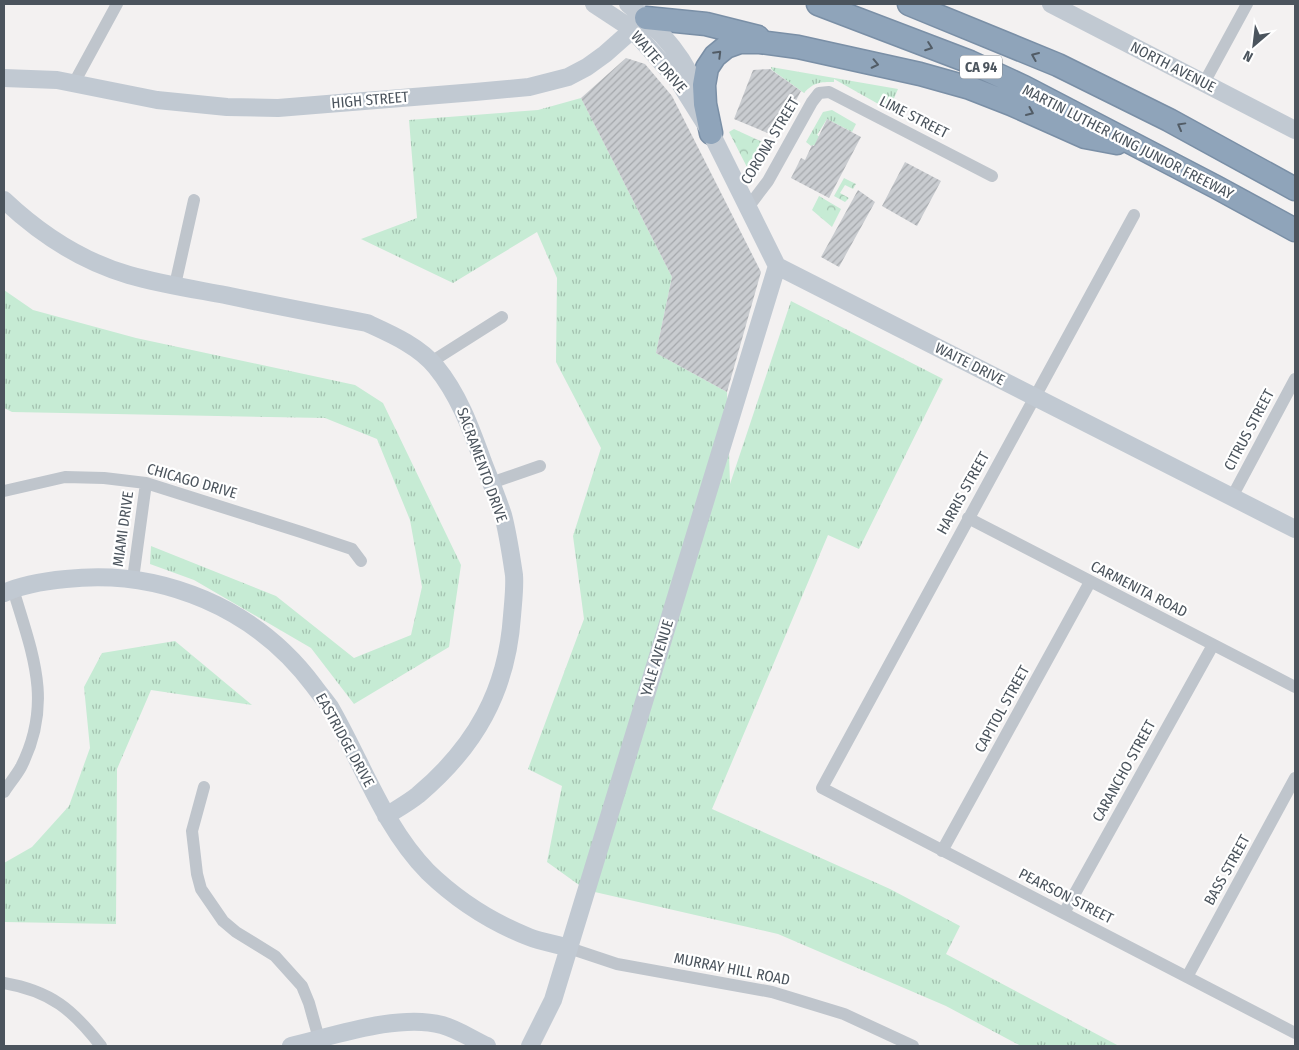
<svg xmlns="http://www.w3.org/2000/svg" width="1299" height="1050" font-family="'Fira Sans Condensed',sans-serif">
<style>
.grass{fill:url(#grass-tufts)}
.park{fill:url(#park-crowns)}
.building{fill:url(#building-hatch)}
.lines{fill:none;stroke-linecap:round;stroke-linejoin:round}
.highway-casing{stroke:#7a8fa6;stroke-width:25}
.street{stroke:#bfc5cc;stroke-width:12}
.secondary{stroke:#c1c9d2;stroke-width:18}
.highway{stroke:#8fa4ba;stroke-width:22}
.oneway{stroke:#525c66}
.labels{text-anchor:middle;stroke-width:4.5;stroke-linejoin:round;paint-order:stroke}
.shield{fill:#fff;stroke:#81878e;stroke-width:1}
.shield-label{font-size:14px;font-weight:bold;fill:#4b545d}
.street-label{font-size:15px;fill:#4b545d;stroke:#fff}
</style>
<defs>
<pattern id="grass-tufts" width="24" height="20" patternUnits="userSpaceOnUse" patternTransform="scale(1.25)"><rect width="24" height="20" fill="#c6ebd4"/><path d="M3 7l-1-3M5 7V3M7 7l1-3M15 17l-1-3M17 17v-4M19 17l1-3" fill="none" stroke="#a3c1af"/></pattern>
<pattern id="park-crowns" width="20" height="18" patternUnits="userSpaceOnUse" patternTransform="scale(1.25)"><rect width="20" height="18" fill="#c6ebd4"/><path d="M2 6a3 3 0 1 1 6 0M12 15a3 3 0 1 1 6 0" fill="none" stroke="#a3c1af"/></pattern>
<pattern id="building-hatch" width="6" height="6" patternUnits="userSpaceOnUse" patternTransform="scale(1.25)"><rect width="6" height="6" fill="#c9ccd0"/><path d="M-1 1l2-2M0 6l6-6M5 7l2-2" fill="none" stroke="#a5a8ac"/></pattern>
</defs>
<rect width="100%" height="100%" fill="#f3f1f1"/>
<path class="grass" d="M771,67L898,89L889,110L834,79V82C820,82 814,82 804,93L772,70Z
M581,98L672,277L656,353L727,392L730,484L791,301L943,379L859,549L828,535L712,809L890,889L960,926L946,954L1119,1046H1021L946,1006L778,934L586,890L547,862L562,786L528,769L584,619L573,536L601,448L556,362L557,278L537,232L453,283L361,239L417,218L409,120L538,110Z
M832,110L856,124L852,132L827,119L817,135L845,153H829L813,145L811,146L806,142L823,112Z
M4,290L33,310L136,338L355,385L383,403L461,565L449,647L354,704L311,648L194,580L150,564L151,546L276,596L354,658L411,635L422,587L410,520L377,439L325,418L12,412L4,408Z
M175,641L252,705L151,690L117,769L116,924L4,922V863L32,847L69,806L90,748L84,687L102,653Z"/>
<path class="park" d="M734,129L771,146L760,169L749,171L729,132Z
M844,178L856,184L853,189L845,185L840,193L849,198L845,202L834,196Z
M819,196L841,209L832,227L812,210Z"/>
<path class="building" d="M626,58L645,64L672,96L761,272L727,392L656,353L672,277L581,98Z
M770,69L801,91L777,137L734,119L753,70Z
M827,119L861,137L829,198L791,178L801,158L805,160L812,145L814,146Z
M905,162L941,181L917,226L882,206Z
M858,190L875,202L839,267L821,257Z"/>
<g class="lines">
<defs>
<path id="highway" d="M818,4L970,62L1024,87L1216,187L1295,230
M909,4L1058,65L1169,120L1295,189
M646,18L706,24L758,37
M711,133L705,104L704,85L707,68L715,56L726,47L740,42H760L798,47L920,74L970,88L1011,104L1085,137L1117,143"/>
</defs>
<use href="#highway" class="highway-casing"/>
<path class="street" d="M74,83L117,4
M1204,83L1247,4
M749,206L768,181L812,102L819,93L829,92L992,176
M1134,215C1031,407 925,597 822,788L1295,1033
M175,285L194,200
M431,362L502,317
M491,483L540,466
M4,491L65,477L104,478L146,483L301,532L352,549L361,561
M1232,497L1295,379
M968,518L1295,687
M133,579L146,483
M204,787L192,831L197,874L201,889L223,921L236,932L275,956L302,986L309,1003L321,1046
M4,792C9,784 16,776 21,767C54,702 32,653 13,589
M942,851L1090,582
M1064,913L1213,645
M569,948L617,964L772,992L844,1014L913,1046
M1187,977L1295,778
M4,983C51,991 73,1010 101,1046"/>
<path class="secondary" d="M594,4L632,29L679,82L711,133L777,266L1295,529
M628,4C662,31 688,60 701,101
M1051,4L1295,130
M4,78L57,80L157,100L227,107L278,108L475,92L529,87L568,77L587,67L605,54L640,23
M4,200C40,234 81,261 129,275C160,284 193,289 225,295C272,305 319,314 367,323C391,334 419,346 436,367C459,395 471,429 483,462C490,480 497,497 503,515C508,534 511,555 514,575C515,588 513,603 512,616C507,691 475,747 418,795C408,803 397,809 386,816
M4,593C23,584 45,581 66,579C162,568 257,609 314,686C319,693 325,700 330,707C362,762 383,826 428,872C457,900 491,922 529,937C542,942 556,944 569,948
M291,1046C334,1036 399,1013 442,1025C457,1029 472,1039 487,1046
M530,1046L553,1000L777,266"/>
<use href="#highway" class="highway"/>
</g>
<defs><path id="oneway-chevron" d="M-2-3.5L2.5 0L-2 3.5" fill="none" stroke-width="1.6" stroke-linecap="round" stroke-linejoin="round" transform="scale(1.25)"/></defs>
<g class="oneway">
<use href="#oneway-chevron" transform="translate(929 47) rotate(20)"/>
<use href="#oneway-chevron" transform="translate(718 54) rotate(-45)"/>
<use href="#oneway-chevron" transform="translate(1035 56) rotate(-157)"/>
<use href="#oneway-chevron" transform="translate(875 64) rotate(12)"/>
<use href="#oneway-chevron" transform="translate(1030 112) rotate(24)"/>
<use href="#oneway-chevron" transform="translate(1181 126) rotate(-151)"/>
</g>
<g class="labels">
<rect class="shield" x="960" y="55.5" width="42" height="23" rx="4"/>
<g class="shield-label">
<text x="981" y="72">CA 94</text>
</g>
<g class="street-label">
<text transform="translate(659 62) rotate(49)" y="5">WAITE DRIVE</text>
<text transform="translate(1173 67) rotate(27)" y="5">NORTH AVENUE</text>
<text transform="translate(370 100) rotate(-5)" y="5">HIGH STREET</text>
<text transform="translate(914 117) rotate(27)" y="5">LIME STREET</text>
<text transform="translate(770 141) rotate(-59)" y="5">CORONA STREET</text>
<text transform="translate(1128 142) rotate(27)" y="5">MARTIN LUTHER KING JUNIOR FREEWAY</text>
<text transform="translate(970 364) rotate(27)" y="5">WAITE DRIVE</text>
<text transform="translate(1249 430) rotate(-62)" y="5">CITRUS STREET</text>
<text transform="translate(482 465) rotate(70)" y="5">SACRAMENTO DRIVE</text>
<text transform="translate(192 481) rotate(16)" y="5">CHICAGO DRIVE</text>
<text transform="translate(963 493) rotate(-61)" y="5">HARRIS STREET</text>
<text transform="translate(123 529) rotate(-82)" y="5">MIAMI DRIVE</text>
<text transform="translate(1139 589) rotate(27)" y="5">CARMENITA ROAD</text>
<text transform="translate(657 658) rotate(-73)" y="5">YALE AVENUE</text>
<text transform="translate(1002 709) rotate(-61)" y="5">CAPITOL STREET</text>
<text transform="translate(345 740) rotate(61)" y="5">EASTRIDGE DRIVE</text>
<text transform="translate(1124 771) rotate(-61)" y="5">CARANCHO STREET</text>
<text transform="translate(1227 870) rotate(-61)" y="5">BASS STREET</text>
<text transform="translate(1066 896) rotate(27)" y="5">PEARSON STREET</text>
<text transform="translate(732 969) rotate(11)" y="5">MURRAY HILL ROAD</text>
</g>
</g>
<rect width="1299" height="1050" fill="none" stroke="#4b545d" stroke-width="10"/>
<g transform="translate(1254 45) rotate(208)" stroke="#ffffff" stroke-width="4" paint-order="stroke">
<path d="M0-4L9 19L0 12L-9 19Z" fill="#4b545d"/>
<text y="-8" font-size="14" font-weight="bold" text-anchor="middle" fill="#4b545d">N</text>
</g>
</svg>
